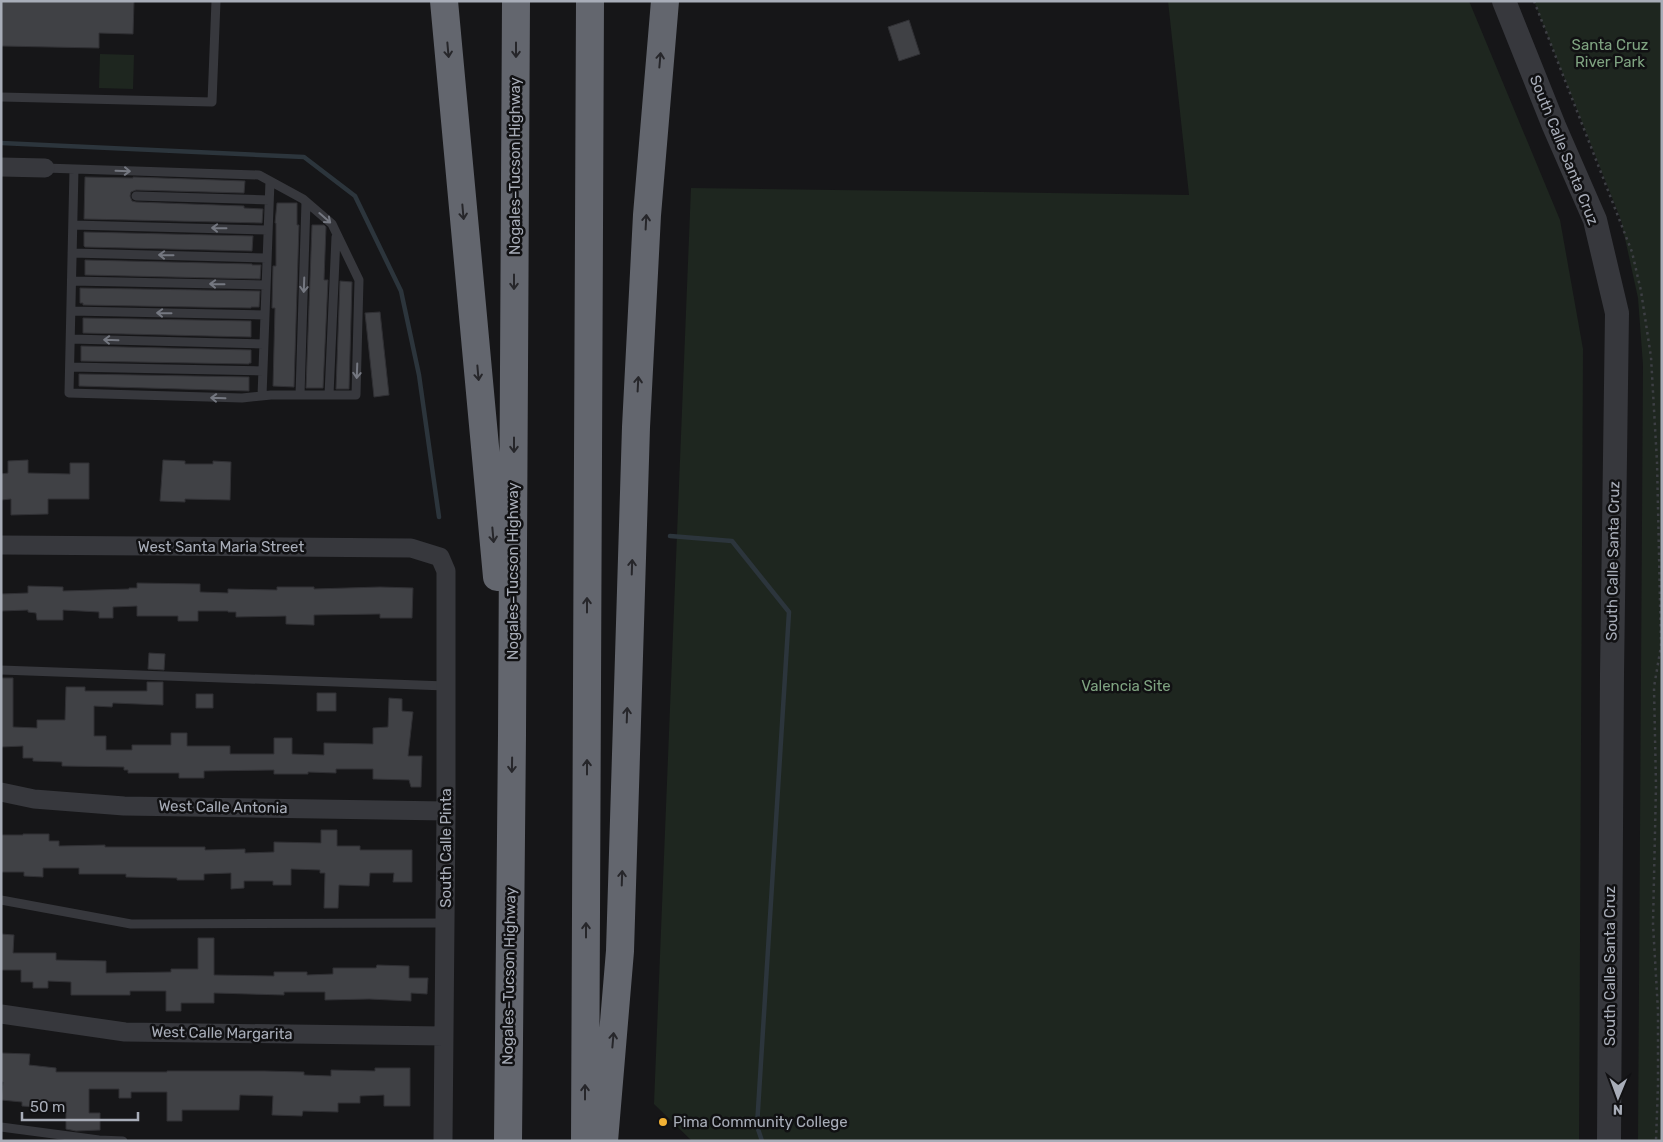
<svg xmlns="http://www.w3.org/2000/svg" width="1663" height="1142" font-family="Rubik,sans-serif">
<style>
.green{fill:#1e261f}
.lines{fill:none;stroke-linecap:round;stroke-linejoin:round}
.stream{stroke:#2c353c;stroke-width:4.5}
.building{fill:#404145;stroke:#303034}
.path{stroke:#3d3f44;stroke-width:2.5;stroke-dasharray:2.5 4;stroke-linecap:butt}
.service{stroke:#37383d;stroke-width:9}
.minor{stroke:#37383d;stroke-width:19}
.tertiary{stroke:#37383d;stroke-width:24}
.motorway{stroke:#63666e;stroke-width:28}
.oneway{stroke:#26262a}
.oneway2{stroke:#757881}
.poi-dot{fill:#f2b134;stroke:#111113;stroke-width:2}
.labels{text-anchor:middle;stroke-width:5;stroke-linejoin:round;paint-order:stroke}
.park-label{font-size:15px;fill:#7fa381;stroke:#111113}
.street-label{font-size:15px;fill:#a8adb8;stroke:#111113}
.poi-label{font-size:15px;fill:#a8adb8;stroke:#111113;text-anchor:start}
</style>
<rect width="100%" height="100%" fill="#161618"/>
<path class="green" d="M1168,1H1469L1560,220L1583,349L1579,1141H692L654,1104L691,188L1189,195Z
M1534,1H1662V1141H1638L1643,365L1638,298L1621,220Z
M100,54L134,55L133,89L99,88Z"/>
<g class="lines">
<path class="stream" d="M1,143L304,157L355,196L401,291L419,375L439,517
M670,536L732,541L789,612L757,1126L762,1141"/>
</g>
<path class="building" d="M1,1H134L133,34L99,33V48L1,46Z
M909,20L920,54L899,61L888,27Z
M85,177L133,178V177L245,181L244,193L136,190L131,192L130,196L132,201L136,202L244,206V208L263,209L262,223L84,219Z
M277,203H297V225H299L294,387L273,386L275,308H272L273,266H276V223H275Z
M312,225H324L326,227L324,280H328L323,388H306Z
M84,232L253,236L252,251L85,247L84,246Z
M85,260L252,264V265H261L260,279L85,275Z
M340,281L352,282L349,389H336Z
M80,288L260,291L259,307H251V308L83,305V303H80Z
M380,312L389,395L374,397L365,313Z
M83,318L251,321V337L83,333Z
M81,346L251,350V363H249V364L81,361Z
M79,374L249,377V391L79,386Z
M28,460V473L70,474V463H89V499H48V514L11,515V499L1,500V474L8,473V461Z
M163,460L185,461V464H213V461L231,462L230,500L185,499V502L160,501Z
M137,583L200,584V592L228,593V589L277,590V587H314V589L380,587L413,588L412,618H380V614L314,615V625L286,624V616L236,617V612H228V611H198V621H178V616H137V606L113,607V618H99V612L63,610V620H37L36,613L28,612V610L1,611V594L28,593V586L63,587V591L129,589V588H137Z
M149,653L165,654L164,670L148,669Z
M1,678H13V727L37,728V720H65L66,687H85V691H147V682H163V705L113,703L112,707L94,706V736H106V750H132V745H171V733H187V746H230V754H274V738H292V754L324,755V743L373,744V728L388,727L389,698L402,699V711L413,712L408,756H422L421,787H411L409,780L373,779V769H336V773L308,772V774H274V770L204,771V778H179V773H128V770H124V767L62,766V762L33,761V758H23V746L1,747Z
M317,693H336V711H317Z
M196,694H213V708H196Z
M321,830H337V846H360V850H412V882H393L394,873H370L369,886L339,885L338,908H324L325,873H320V870L291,869V885H273V881H244V888L231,889V873L204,874V880H177V878L126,877V874H79V868H43V877L24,876V872H1V835H23V834H49V841H59V846L105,845V847H205V850L245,849V853L274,852V842L321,843Z
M1,934L14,935L13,953H56V960L106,961V973L171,972V969H198V938H214V975L274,976V972H307V975L333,974V968H376L377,965L409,966V978H428L427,994L411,993V1001L369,999L325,1000V992H284V995L214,993V1003H181V1011H166V991H130V995H71V982L48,981V988H33V982H21V970H1Z
M1,1053L30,1054L29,1065L56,1068V1072H167V1071H265L304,1072V1075L331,1076V1070L375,1071V1068H410V1106H384V1095L360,1096V1103H338V1112L303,1111L302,1116L272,1115L273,1096L240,1095L239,1110H182V1121H167V1092H131V1098H119V1089H89V1113H100V1130L76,1131L66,1129V1102L37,1101V1107L22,1106V1102L1,1100L3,1082H1Z"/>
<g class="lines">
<path class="path" d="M1534,1L1632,252L1641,291L1651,357L1657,462L1661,646L1654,687L1656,786L1653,924L1658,1011V1085L1656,1141"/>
<path class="service" d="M1,97L212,102L216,1
M45,168L259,175L303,199L332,224L359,280L356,395H271L242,398L69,393L74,169
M136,196L269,200
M73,225L268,230
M72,253L267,258
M72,281L266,285
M71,311L265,315
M71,339L264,344
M70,367L263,371
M300,395L306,202
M329,395L336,237
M262,396L270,181
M1,670L446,686
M1,900L131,924L445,923
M1,1127L99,1140L123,1141"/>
<path class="minor" d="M1,167L45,168
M1,545L411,548L440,557L446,571V811L443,1141
M1,792L34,799L124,806L446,811
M1,1014L125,1032L444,1036"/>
<path class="tertiary" d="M1504,1L1554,126L1595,220L1617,313L1612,674L1609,1141"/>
<path class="motorway" d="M444,1L497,577
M508,1141L512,735L516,1
M585,1141L590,1
M604,1141L620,951L636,427L647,215L665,1"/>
</g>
<defs><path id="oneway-shaft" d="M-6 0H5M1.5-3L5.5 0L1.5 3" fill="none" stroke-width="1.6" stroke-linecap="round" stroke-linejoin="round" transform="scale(1.25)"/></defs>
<g class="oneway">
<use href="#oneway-shaft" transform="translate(448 50) rotate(85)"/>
<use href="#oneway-shaft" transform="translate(516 50) rotate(90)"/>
<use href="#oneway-shaft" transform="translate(660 60) rotate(-85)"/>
<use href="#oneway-shaft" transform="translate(463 212) rotate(85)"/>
<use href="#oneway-shaft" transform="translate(646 222) rotate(-87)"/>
<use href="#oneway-shaft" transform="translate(514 282) rotate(90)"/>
<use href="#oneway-shaft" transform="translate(478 373) rotate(85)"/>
<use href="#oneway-shaft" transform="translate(638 384) rotate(-87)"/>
<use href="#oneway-shaft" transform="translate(514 445) rotate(90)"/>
<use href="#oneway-shaft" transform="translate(493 535) rotate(85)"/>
<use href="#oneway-shaft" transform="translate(632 567) rotate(-88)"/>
<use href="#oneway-shaft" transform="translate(587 605) rotate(-90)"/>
<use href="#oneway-shaft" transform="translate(627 715) rotate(-88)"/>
<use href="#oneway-shaft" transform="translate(512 765) rotate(91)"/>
<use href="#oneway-shaft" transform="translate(587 767) rotate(-90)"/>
<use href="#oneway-shaft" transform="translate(622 878) rotate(-88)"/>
<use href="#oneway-shaft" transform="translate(586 930) rotate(-90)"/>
<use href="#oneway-shaft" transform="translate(613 1040) rotate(-85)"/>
<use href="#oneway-shaft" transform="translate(585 1092) rotate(-90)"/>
</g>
<g class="oneway2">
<use href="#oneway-shaft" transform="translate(123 171) rotate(2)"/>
<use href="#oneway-shaft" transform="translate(325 218) rotate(41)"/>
<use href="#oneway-shaft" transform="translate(219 228) rotate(-179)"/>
<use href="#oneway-shaft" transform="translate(166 255) rotate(-179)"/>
<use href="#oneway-shaft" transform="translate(217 284) rotate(-179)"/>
<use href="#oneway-shaft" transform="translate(304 285) rotate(92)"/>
<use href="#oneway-shaft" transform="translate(164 313) rotate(-179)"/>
<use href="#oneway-shaft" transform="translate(111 340) rotate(-178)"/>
<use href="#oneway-shaft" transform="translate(357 371) rotate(92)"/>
<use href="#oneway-shaft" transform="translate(218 398) rotate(-178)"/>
</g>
<circle class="poi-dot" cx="663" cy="1122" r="5"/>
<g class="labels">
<g class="park-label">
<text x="1610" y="50">Santa Cruz<tspan x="1610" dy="17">River Park</tspan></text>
<text x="1126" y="691">Valencia Site</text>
</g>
<g class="street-label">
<text transform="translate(1564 150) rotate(68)" y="5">South Calle Santa Cruz</text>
<text transform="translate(515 166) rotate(-90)" y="5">Nogales–Tucson Highway</text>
<text x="221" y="552">West Santa Maria Street</text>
<text transform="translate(1613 561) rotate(-89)" y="5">South Calle Santa Cruz</text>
<text transform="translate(513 571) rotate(-90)" y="5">Nogales–Tucson Highway</text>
<text transform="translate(223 807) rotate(1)" y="5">West Calle Antonia</text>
<text transform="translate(446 848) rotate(-90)" y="5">South Calle Pinta</text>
<text transform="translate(1610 966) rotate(-90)" y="5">South Calle Santa Cruz</text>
<text transform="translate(509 976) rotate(-89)" y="5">Nogales–Tucson Highway</text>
<text transform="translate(222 1033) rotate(1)" y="5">West Calle Margarita</text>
</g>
<g class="poi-label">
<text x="673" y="1127">Pima Community College</text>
</g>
</g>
<rect width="1663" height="1142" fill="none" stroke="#a8adb8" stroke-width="5"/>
<g transform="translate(1618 1097) rotate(181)" stroke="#111113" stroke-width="4" paint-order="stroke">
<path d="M0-4L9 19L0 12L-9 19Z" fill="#a8adb8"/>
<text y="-8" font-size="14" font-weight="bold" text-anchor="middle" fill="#a8adb8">N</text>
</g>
<path d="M22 1112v8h116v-8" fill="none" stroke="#a8adb8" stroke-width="2.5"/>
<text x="30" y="1112" font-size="15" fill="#a8adb8" stroke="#111113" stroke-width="4" paint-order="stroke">50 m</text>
</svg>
